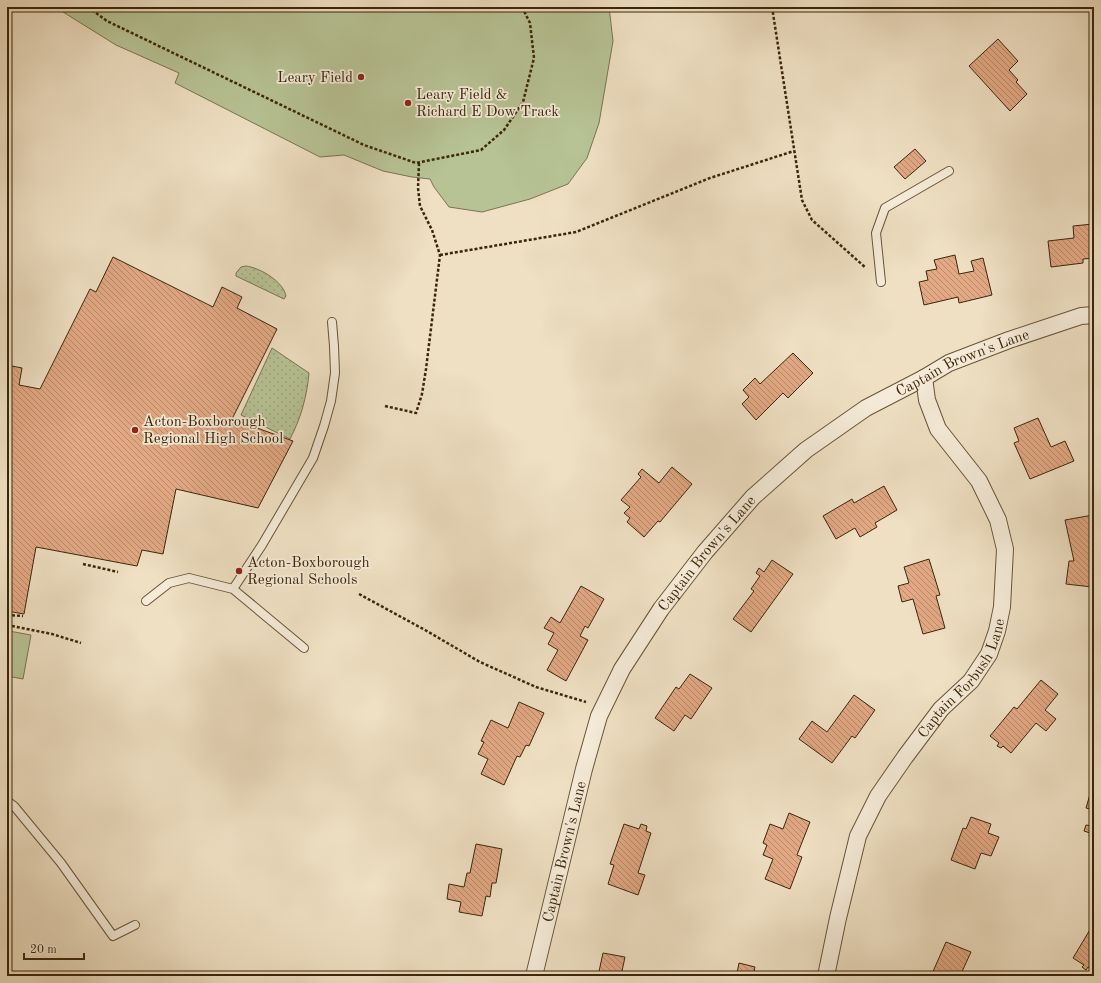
<svg xmlns="http://www.w3.org/2000/svg" width="1101" height="983" font-family="'Old Standard TT',serif">
<style>
.garden{fill:url(#garden-dots);stroke:#797450}
.pitch{fill:#b7c395;stroke:#797450}
.building{fill:url(#building-back-hatch);stroke:#3b260a}
.lines{fill:none;stroke-linecap:round;stroke-linejoin:round}
.service-casing{stroke:#685438;stroke-width:10}
.minor-casing{stroke:#685438;stroke-width:18}
.path{stroke:#3b260a;stroke-width:2.5;stroke-dasharray:3 2;stroke-linecap:butt}
.service{stroke:#f5ebd8;stroke-width:8}
.minor{stroke:#f5ebd8;stroke-width:16}
.poi-dot{fill:#8f2418;stroke:#f5ebd8;stroke-width:1.5}
.labels{text-anchor:middle;stroke-width:3.5;stroke-linejoin:round;paint-order:stroke}
.poi-label{font-size:15px;fill:#3b260a;stroke:#f5ebd8;text-anchor:start}
.street-label{font-size:15px;fill:#3b260a;stroke:#f5ebd8}
</style>
<defs>
<pattern id="garden-dots" width="8" height="8" patternUnits="userSpaceOnUse"><rect width="8" height="8" fill="#b7c395"/><path d="M2 2h.1M6 6h.1" fill="none" stroke="#9ea77f" stroke-width="1.8" stroke-linecap="round"/></pattern>
<pattern id="building-back-hatch" width="6" height="6" patternUnits="userSpaceOnUse"><rect width="6" height="6" fill="#e2a984"/><path d="M-1 5l2 2M0 0l6 6M5-1l2 2" fill="none" stroke="#b8896a"/></pattern>
</defs>
<rect width="100%" height="100%" fill="#efe0c3"/>
<filter id="stains"><feTurbulence type="fractalNoise" baseFrequency=".005" numOctaves="4"/><feColorMatrix values="0 0 0 0 .2 0 0 0 0 .09 0 0 0 0 .02 0 0 0 .5 -.17"/></filter>
<radialGradient id="worn" r=".72"><stop offset=".6" stop-color="#630" stop-opacity="0"/><stop offset="1" stop-color="#630" stop-opacity=".3"/></radialGradient>
<path class="garden" d="M246,266C260,268 283,281 286,296L284,299L236,276V273L241,267Z
M272,348L309,373C307,396 301,418 290,439L241,415Z"/>
<path class="pitch" d="M60,7H609L613,41L599,123L587,158L568,184L530,199L482,212L449,207L434,187L430,179L412,177L383,171L344,155L320,157L175,83L179,73L116,45L63,12Z
M9,631L31,635L23,679L7,676V641Z"/>
<path class="building" d="M998,39L1018,61L1009,70L1018,80L1016,82L1027,94L1010,111L969,66Z
M915,149L926,161L905,179L894,167Z
M1093,224L1094,258L1083,259V263L1051,267L1048,241L1074,238L1073,226Z
M955,255L959,274L974,271L971,261L983,258L992,295L959,303L958,297L924,305L919,282L928,280L926,271L937,269L934,260Z
M113,257L213,307L222,287L242,297L237,308L277,329L232,419L293,441L258,508L176,489L163,554L142,550L137,566L36,547L24,614L7,611V365L22,368L19,385L40,389L90,289L96,292Z
M793,353L813,373L788,398L783,393L756,420L742,404L749,397L743,390L755,378L760,384Z
M1038,418L1051,447L1065,441L1074,461L1030,479L1014,443L1019,441L1014,428Z
M672,467L692,484L660,522L658,521L644,537L627,522L630,518L624,513L630,507L621,500L641,477L638,474L642,469L659,483Z
M884,486L897,510L875,523L877,527L860,537L855,528L836,539L823,516L852,499L854,503Z
M1093,515L1094,522V573L1092,587L1066,584L1069,561H1074L1065,520Z
M929,559L940,595L936,596L945,628L923,634L913,599L902,602L898,586L909,583L904,567Z
M772,560L793,574L751,632L733,619L754,591L751,589L760,576L756,573L759,568L764,572Z
M581,586L604,599L588,628L585,626L580,636L588,640L566,681L547,670L558,650L548,644L554,633L544,628L551,617L560,623Z
M690,674L712,688L691,719L685,715L674,731L655,718L676,687L679,689Z
M1041,680L1058,694L1045,710L1056,719L1046,731L1036,723L1011,753L1003,746L1001,748L997,746L999,743L990,736L1014,707L1017,709Z
M854,695L875,710L855,738L852,736L832,763L799,739L812,721L827,732Z
M519,702L544,713L529,746L526,745L520,757L517,756L504,785L481,774L488,759L478,754L484,742L481,741L491,720L508,728Z
M1093,784H1094V810L1086,808Z
M789,813L810,822L797,855L802,857L790,889L765,879L773,859L763,855L767,845L763,843L770,824L783,829Z
M971,817L991,824L988,833L999,837L991,856L981,853L975,869L951,860L963,828L966,829Z
M1094,819V851L1090,850L1094,837L1089,836L1090,833L1084,831L1086,825L1092,826Z
M624,824L639,829L641,824L647,826L646,831L651,833L638,873L645,875L638,895L608,884L614,865L610,864Z
M476,844L502,849L496,883H492L490,897L486,896L482,916L459,912L461,902L447,899L449,884L464,887L467,873H470Z
M1094,923V971L1088,967L1086,970L1082,967L1084,965L1073,958Z
M946,942L971,952L960,976H931Z
M603,953L625,957L621,976H598Z
M739,963L755,967L753,976H732L733,972L737,973Z"/>
<g class="lines">
<defs>
<path id="service" d="M881,282L876,233L885,208L949,171
M233,589L304,648
M146,601L169,583L189,578L233,589L262,545L313,458L324,426L331,401L335,373L334,346L332,322
M7,801L14,806L61,863L113,936L135,925"/>
<g id="minor">
<path id="s1" d="M534,976L584,769L599,716L622,669L661,609L705,552L753,497L806,450L866,408L924,378L949,363L1009,340L1081,316L1094,315"/>
<path id="s2" d="M826,976L838,918L858,836L878,796L905,757L941,709L971,681L989,654L997,631L1002,607L1005,549L998,520L979,481L938,429L927,400L924,378"/>
</g>
</defs>
<use href="#service" class="service-casing"/>
<use href="#minor" class="minor-casing"/>
<path class="path" d="M88,7L107,21L364,145L416,163L481,150L504,130L523,102L534,58L530,23L522,7
M772,7L802,200L812,220L866,268
M440,255L576,232L710,178L794,151
M385,406L416,413L422,394L426,369L440,255L432,230L420,206L418,188L419,163
M83,564L118,572
M359,594L425,630L480,662L536,687L586,702
M7,615L23,616
M7,625L52,634L81,643"/>
<use href="#service" class="service"/>
<use href="#minor" class="minor"/>
</g>
<g class="poi-dot">
<circle cx="361" cy="77" r="4"/>
<circle cx="408" cy="103" r="4"/>
<circle cx="135" cy="430" r="4"/>
<circle cx="239" cy="571" r="4"/>
</g>
<g class="labels">
<g class="poi-label">
<text x="353" y="82" text-anchor="end">Leary Field</text>
<text x="416" y="99">Leary Field &amp;<tspan x="416" dy="17">Richard E Dow Track</tspan></text>
<text x="143" y="426">Acton-Boxborough<tspan x="143" dy="17">Regional High School</tspan></text>
<text x="247" y="567">Acton-Boxborough<tspan x="247" dy="17">Regional Schools</tspan></text>
</g>
<g class="street-label">
<text dy="5" stroke="none"><textPath href="#s1" startOffset="788">Captain Brown's Lane</textPath></text>
<text dy="5" stroke="none"><textPath href="#s1" startOffset="464">Captain Brown's Lane</textPath></text>
<text dy="5" stroke="none"><textPath href="#s2" startOffset="334">Captain Forbush Lane</textPath></text>
<text dy="5" stroke="none"><textPath href="#s1" startOffset="128">Captain Brown's Lane</textPath></text>
</g>
</g>
<rect width="1101" height="983" fill="none" stroke="#efe0c3" stroke-width="24"/>
<rect x="8" y="8" width="1085" height="967" fill="none" stroke="#3b260a" stroke-width="2"/>
<rect x="12" y="12" width="1077" height="959" fill="none" stroke="#3b260a"/>
<path d="M24 953v6h60v-6" fill="none" stroke="#3b260a" stroke-width="2"/>
<text x="30" y="953" font-size="12" fill="#3b260a" stroke="#f5ebd8" stroke-width="3" paint-order="stroke">20 m</text>
<rect width="100%" height="100%" filter="url(#stains)"/>
<rect width="100%" height="100%" fill="url(#worn)"/>
</svg>
